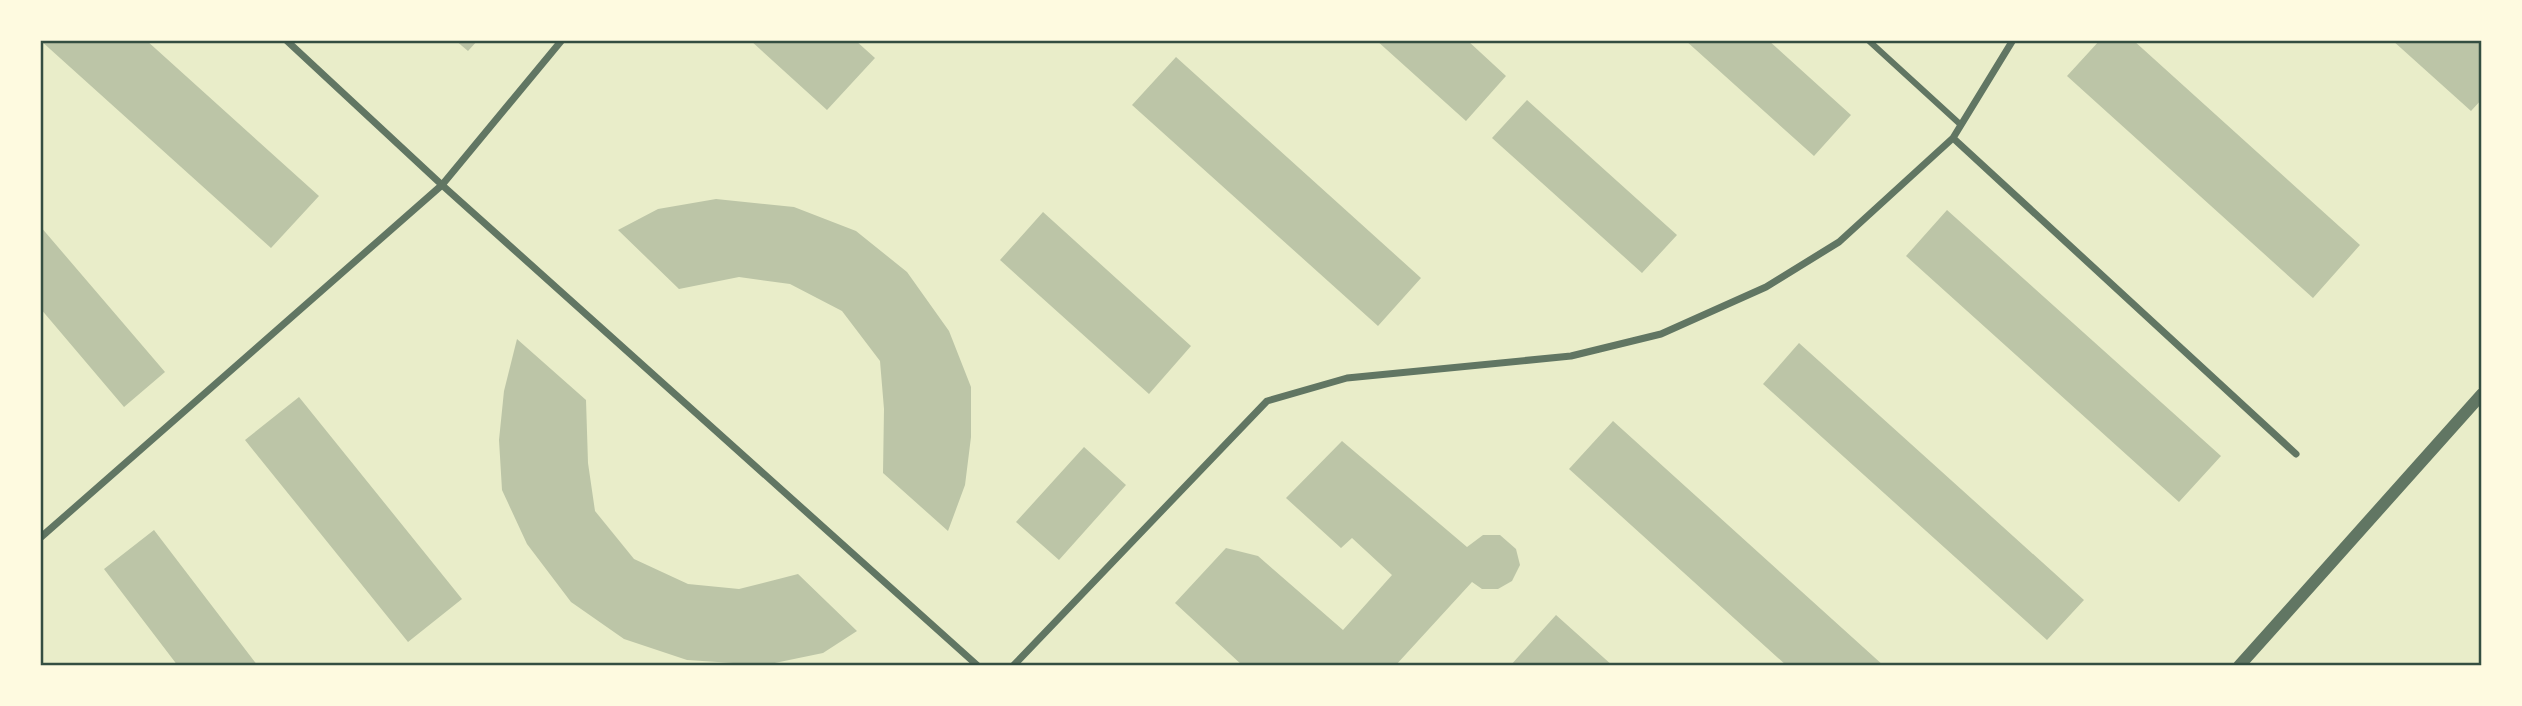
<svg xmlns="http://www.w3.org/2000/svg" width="2522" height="706" font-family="Inter,sans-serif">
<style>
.building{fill:#bcc5a7}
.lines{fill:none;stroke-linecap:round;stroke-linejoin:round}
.pedestrian{stroke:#617663;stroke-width:6}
.minor{stroke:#617663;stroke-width:7}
.tertiary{stroke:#617663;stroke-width:12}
.neatline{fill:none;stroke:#344e41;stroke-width:2.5}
</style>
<rect width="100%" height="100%" fill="#e9edc9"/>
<path class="building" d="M40,40H146L319,196L271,248Z
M455,40H478L468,51Z
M750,40H855L875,58L827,110Z
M1376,40H1467L1506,76L1466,121Z
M1685,40H1768L1851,115L1814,156Z
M2100,40H2133L2360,245L2313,298L2067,76Z
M2392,40H2482V99L2471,111Z
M1176,57L1421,278L1378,326L1132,105Z
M1527,100L1677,235L1642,273L1492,138Z
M716,199L794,207L856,231L907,272L949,331L971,387V437L965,485L948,531L883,473L884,409L880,361L842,311L790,284L739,277L679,289L618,230L658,209Z
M1947,210L2221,456L2179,502L1906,256Z
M1043,212L1191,346L1149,394L1000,260Z
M40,226L165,372L124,407L40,308Z
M517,339L586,400L588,463L595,511L634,559L688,584L739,589L798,574L857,631L823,653L765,665L687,660L624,639L571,602L527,544L502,490L499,440L504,391Z
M1799,343L2084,600L2047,640L1763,384Z
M299,397L462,599L408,642L245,440Z
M1613,421L1884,666H1787L1569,469Z
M1342,441L1467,547L1483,535H1500L1516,549L1520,565L1512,581L1498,589H1482L1472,582L1395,666H1243L1175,603L1226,548L1258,556L1343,630L1392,575L1352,538L1341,548L1286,498Z
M1084,447L1126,485L1059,560L1016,522Z
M154,530L258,666H178L104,569Z
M1556,615L1613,666H1510Z"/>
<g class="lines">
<path class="pedestrian" d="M1868,40L1961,125"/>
<path class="minor" d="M286,40L442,185L978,666
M1953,138L2296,454
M40,538L442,185L562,40
M1013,666L1267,401L1347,378L1571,356L1661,334L1766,287L1839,242L1953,138L2013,40"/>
<path class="tertiary" d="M2239,666L2482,394"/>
</g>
<rect width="2522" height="706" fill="none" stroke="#fefae0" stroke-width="84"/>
<rect x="42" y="42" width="2438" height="622" class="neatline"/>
</svg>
